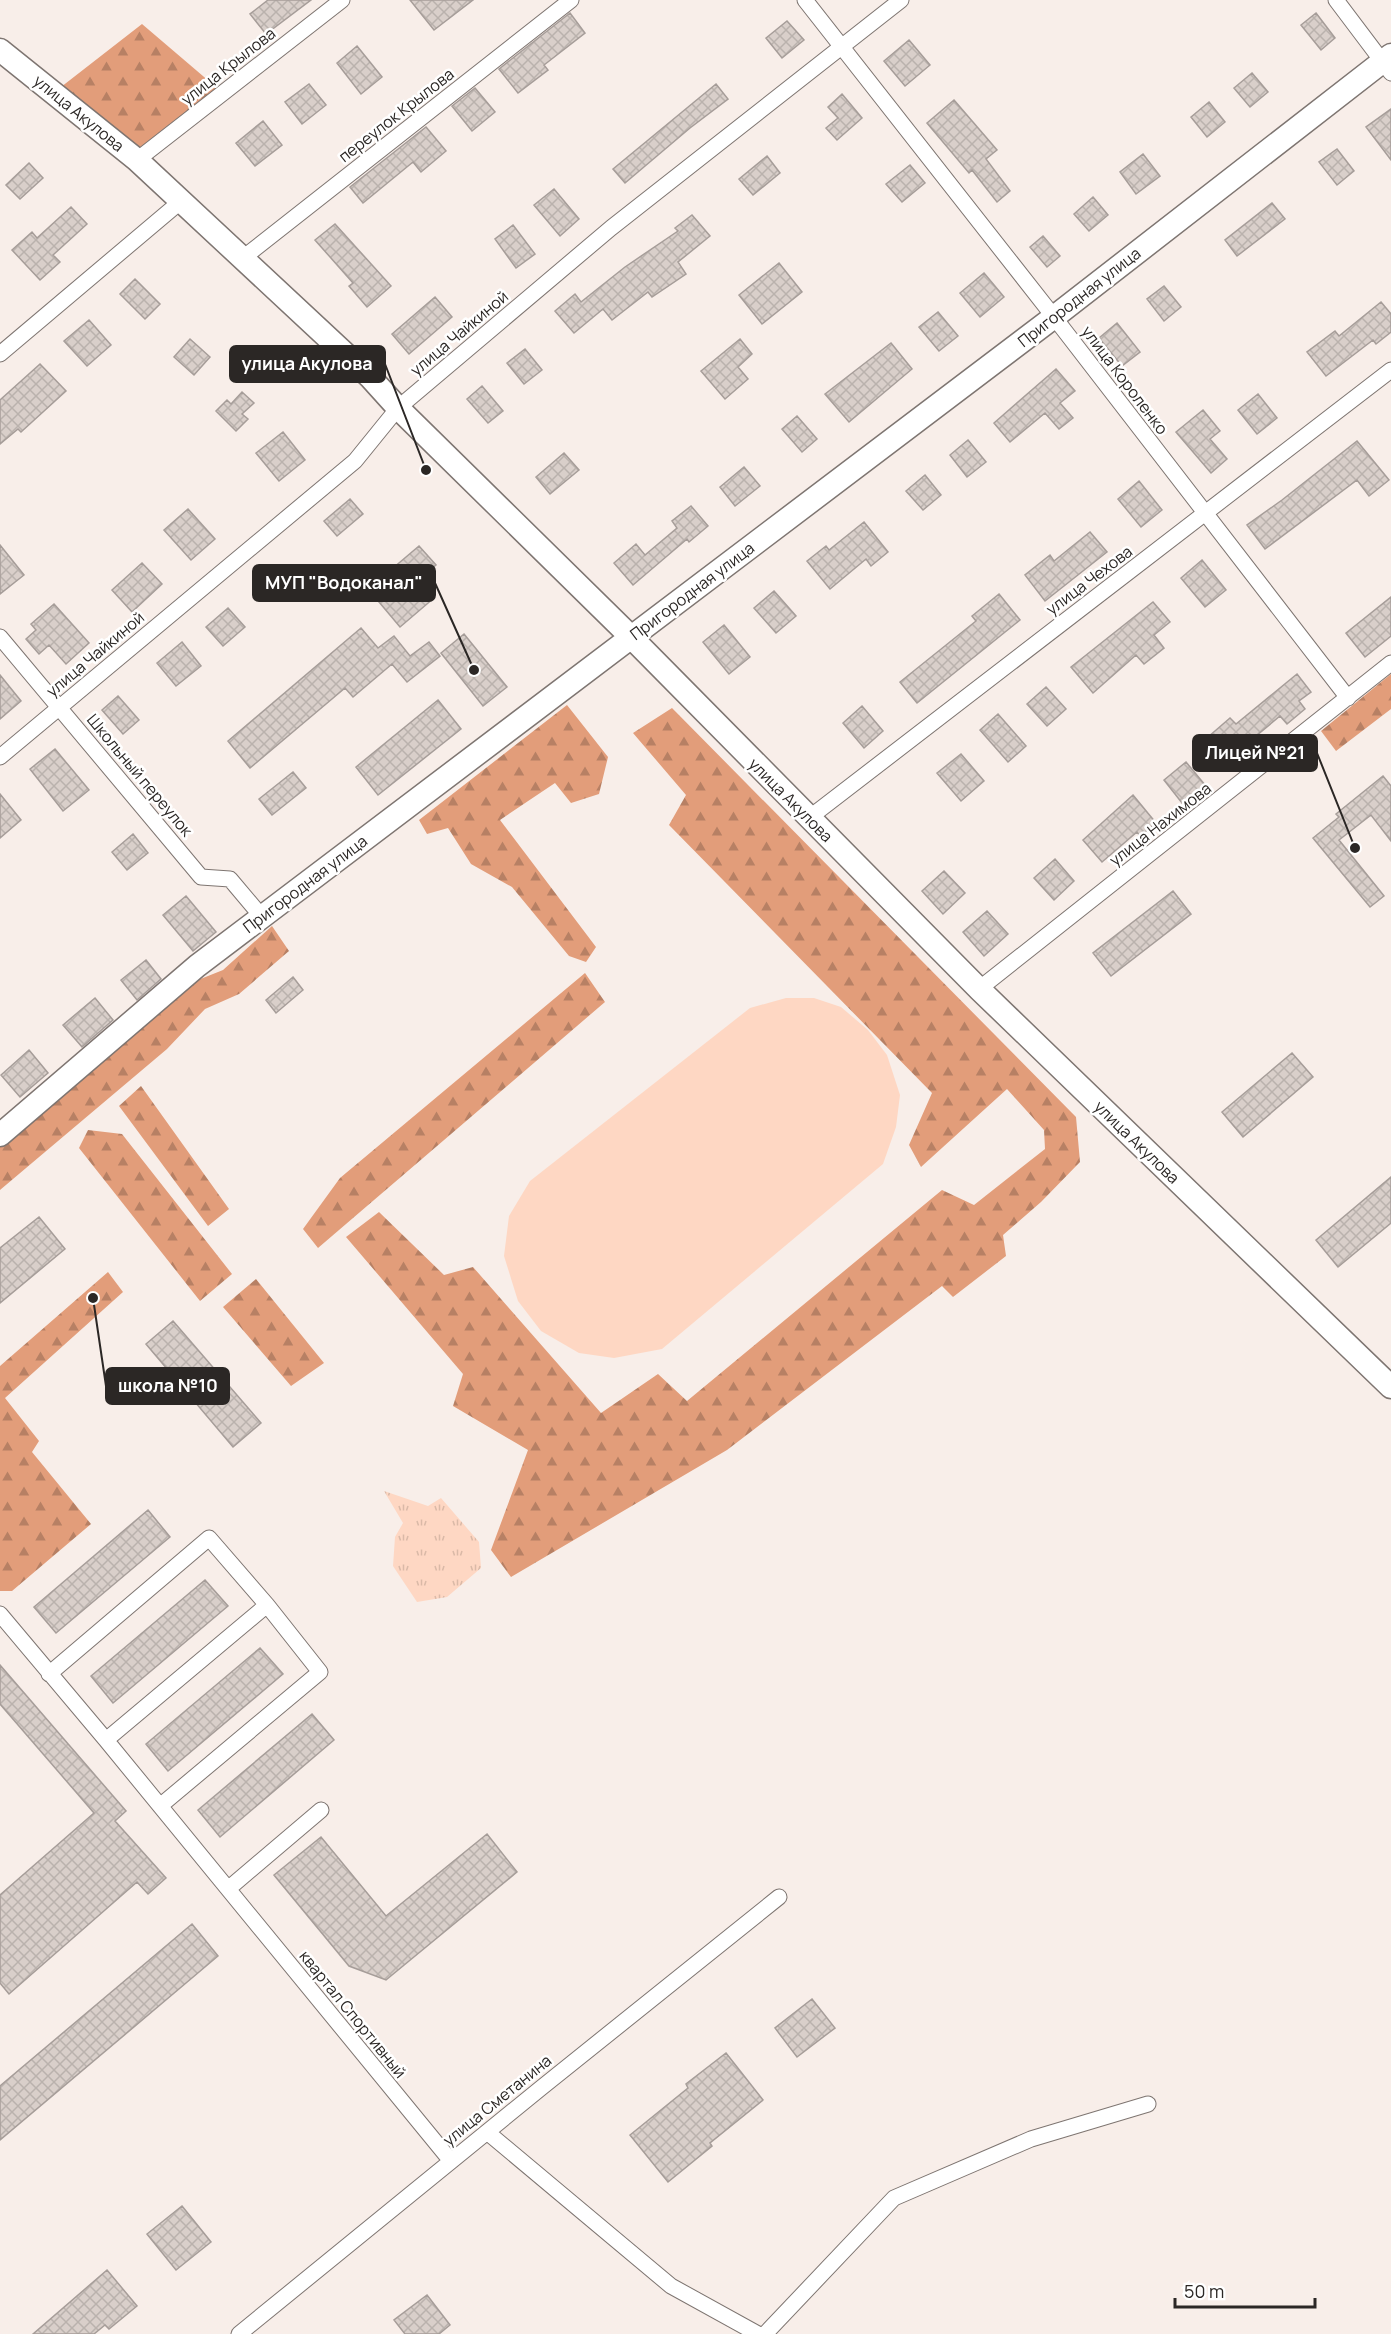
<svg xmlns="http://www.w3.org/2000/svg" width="1391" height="2334" font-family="Manrope,sans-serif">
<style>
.grass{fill:url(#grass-tufts)}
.forest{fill:url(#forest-firs)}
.pitch{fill:#fed7c3}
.building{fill:url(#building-cross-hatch);stroke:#a69d99;stroke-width:1.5}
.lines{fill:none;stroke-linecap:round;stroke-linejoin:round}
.street-casing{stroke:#7e7571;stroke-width:17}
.secondary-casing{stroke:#7e7571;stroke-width:25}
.street{stroke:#fff;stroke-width:15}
.secondary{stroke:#fff;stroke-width:22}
.labels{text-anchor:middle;stroke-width:5;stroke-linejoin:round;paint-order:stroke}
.street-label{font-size:16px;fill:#2b2725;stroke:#fff}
.leader{fill:none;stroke:#2b2725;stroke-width:2}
.callout-dot{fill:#2b2725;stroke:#fff;stroke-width:2}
.callout{fill:#2b2725;stroke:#2b2725;stroke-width:2}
.callout-label{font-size:18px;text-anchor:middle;font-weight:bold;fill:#fff}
</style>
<defs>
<pattern id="grass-tufts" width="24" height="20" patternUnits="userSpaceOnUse" patternTransform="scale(1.5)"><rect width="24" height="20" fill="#fed7c3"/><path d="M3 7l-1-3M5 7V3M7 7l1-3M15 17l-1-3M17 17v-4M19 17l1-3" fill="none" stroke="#dab9a7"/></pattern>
<pattern id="forest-firs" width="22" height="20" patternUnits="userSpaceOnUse" patternTransform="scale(1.5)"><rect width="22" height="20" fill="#e29d7a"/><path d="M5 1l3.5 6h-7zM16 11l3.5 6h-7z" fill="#b78064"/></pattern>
<pattern id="building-cross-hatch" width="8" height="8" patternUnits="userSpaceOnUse" patternTransform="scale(1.5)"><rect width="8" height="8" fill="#d9cfca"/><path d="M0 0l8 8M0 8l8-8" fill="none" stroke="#bab2ad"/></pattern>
</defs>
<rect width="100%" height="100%" fill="#f8eee9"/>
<path class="grass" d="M384,1491L428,1506L441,1498L479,1542L481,1568L447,1597L417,1602L393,1566L395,1537L403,1523Z"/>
<path class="forest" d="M142,24L217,88L138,149L61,87Z
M1391,674V709L1336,751L1321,731Z
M567,705L608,757L599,794L571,803L555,783L500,820L596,947L586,962L569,956L512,887L471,864L448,828L427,834L419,820Z
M672,708L1076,1117L1080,1162L1041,1202L1003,1235L1006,1256L953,1297L942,1286L727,1450L511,1577L491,1550L528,1450L453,1406L463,1374L346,1237L379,1212L444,1275L473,1267L601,1413L658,1374L687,1401L942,1190L974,1205L1045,1149L1044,1130L1007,1089L921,1167L909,1145L932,1093L669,825L686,795L633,733Z
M272,926L289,951L239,994L205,1009L167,1049L0,1190V1146L198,980L223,970Z
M585,973L605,1002L318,1248L303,1229L340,1178Z
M141,1086L229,1209L208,1226L119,1106Z
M88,1130L122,1134L232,1274L200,1301L79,1148Z
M108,1272L123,1292L5,1398L39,1441L32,1452L91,1524L12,1591H0V1366Z
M256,1279L324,1363L291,1386L223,1307Z"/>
<path class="pitch" d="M786,998H814L841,1007L868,1030L887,1055L900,1095L896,1127L883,1164L662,1349L614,1358L579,1353L541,1331L518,1301L504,1256L509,1216L530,1181L750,1008Z"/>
<path class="building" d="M268,0H311L266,34L250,14Z
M410,0H473L434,30Z
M570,13L585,33L544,65L548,70L518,93L499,69Z
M1316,13L1335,38L1321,50L1301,25Z
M787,21L804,40L782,58L766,38Z
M909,40L930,65L905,86L884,61Z
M357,46L382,77L361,94L337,63Z
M1252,73L1268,92L1250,107L1234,88Z
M309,84L326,105L302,124L285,102Z
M716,84L728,99L690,128L625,183L613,169Z
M475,88L495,112L472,131L452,106Z
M842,94L862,118L837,140L826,128L838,118L828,107Z
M954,100L997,150L986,159L1010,191L997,202L972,170L969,173L927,123Z
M1209,102L1225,122L1207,137L1191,117Z
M1391,109V160L1366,127Z
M263,121L282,145L255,166L236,143Z
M426,127L446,151L421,172L413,162L363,203L350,187Z
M1337,149L1354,171L1337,185L1319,162Z
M1143,154L1160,176L1136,194L1120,172Z
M767,156L780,173L753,195L739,179Z
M29,163L43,178L20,199L6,185Z
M910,165L925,183L902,202L886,184Z
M554,189L579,219L560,236L534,205Z
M1093,197L1108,215L1089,231L1074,214Z
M1272,203L1285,219L1237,256L1225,240Z
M71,207L87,224L53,255L60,262L40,280L12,250L32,232L37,238Z
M692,215L710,236L678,262L686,274L652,297L648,292L612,320L603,309L574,333L555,311L575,294L581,302L625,267L678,231L675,228Z
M335,224L391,286L367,307L349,286L353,283L315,240Z
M513,225L535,254L516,268L495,239Z
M1043,236L1060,256L1047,267L1030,247Z
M779,263L802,292L762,324L739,295Z
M984,273L1004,297L980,317L960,293Z
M135,279L160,304L145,319L120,294Z
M1164,286L1181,307L1164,321L1147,299Z
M435,297L452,317L409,354L392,334Z
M1381,302L1391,314V332L1376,344L1373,340L1326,376L1307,352L1335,331L1339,336Z
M938,312L958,336L939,351L919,327Z
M89,320L111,345L87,366L64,341Z
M1117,323L1140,352L1122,366L1099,338Z
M190,339L210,357L194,375L174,357Z
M740,339L752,354L738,367L748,379L725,399L701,371Z
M891,343L912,369L849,422L825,394Z
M525,349L542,370L524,384L507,363Z
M40,364L66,391L21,432L18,429L0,444V400Z
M1056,369L1075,391L1060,403L1073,418L1059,429L1045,413L1010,442L994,423Z
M482,386L503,411L488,423L467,399Z
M242,392L254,403L242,414L248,419L236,431L216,411L227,400L231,404Z
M1258,394L1277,418L1257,434L1238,410Z
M1203,410L1220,431L1210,439L1227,459L1211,473L1176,432Z
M797,416L817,439L802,452L782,429Z
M283,432L305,460L279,481L256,453Z
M968,440L986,462L967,477L950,455Z
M1357,441L1389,480L1369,496L1357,480L1265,549L1247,525L1282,500Z
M564,453L579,470L550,494L536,477Z
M744,467L760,486L735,506L720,487Z
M925,475L941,495L923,510L906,491Z
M1139,481L1162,510L1141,527L1118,499Z
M350,499L363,514L337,536L324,521Z
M691,506L708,526L689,542L687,539L633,585L614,563L636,544L645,555L677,528L672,521Z
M188,509L215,539L191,560L164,530Z
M864,522L888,552L871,566L866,559L830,589L807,561L826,546L829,550Z
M1090,532L1107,552L1045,601L1025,575L1050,555L1054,561Z
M0,545L24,575L0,594Z
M419,546L436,565L419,579L434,598L400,627L374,596L379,592L373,585Z
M1202,560L1226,590L1205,607L1181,578Z
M142,563L162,584L132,612L112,590Z
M273,567L290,587L273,601L256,581Z
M774,591L796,616L776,633L754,608Z
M999,594L1020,620L917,703L900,682L976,621L972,616Z
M1391,597V636L1365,657L1346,633Z
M1153,602L1170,622L1154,635L1164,648L1144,664L1136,655L1093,693L1071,667Z
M54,604L89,643L66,664L49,645L39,654L26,639L36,630L31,624Z
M228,608L245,627L223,646L206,627Z
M724,625L750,657L729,674L703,642Z
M361,628L378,648L394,636L410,656L429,642L440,656L407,682L392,664L353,697L345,688L250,768L228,741Z
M464,634L507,687L483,706L441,653Z
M182,642L201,666L176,686L157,663Z
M1297,674L1311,692L1299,701L1305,709L1287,724L1280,716L1250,741L1255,747L1233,766L1208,737L1230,718L1236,724Z
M0,675L21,701L0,719Z
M1046,687L1066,709L1047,726L1027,704Z
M118,696L139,720L123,734L102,710Z
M438,700L461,729L378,795L356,767Z
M862,706L883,731L864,748L843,723Z
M998,714L1026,746L1008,762L980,730Z
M55,749L89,790L63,811L30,769Z
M961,754L984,781L961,801L937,773Z
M1186,762L1205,785L1182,803L1164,780Z
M293,772L306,788L272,815L259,799Z
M1383,776L1391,786V841L1371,815L1339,840L1384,896L1370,907L1313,838L1339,817L1336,814Z
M0,794L21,820L0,838Z
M1133,795L1156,823L1140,836L1137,832L1102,862L1083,840Z
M133,834L148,853L127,870L112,852Z
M1055,859L1074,881L1054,900L1034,878Z
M944,871L965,893L943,914L922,891Z
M1173,891L1191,914L1111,976L1093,953Z
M186,896L216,932L193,951L163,915Z
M987,911L1008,934L984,956L963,932Z
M146,960L161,979L137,1000L121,980Z
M293,977L303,990L276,1013L266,1000Z
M95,998L113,1020L82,1047L63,1025Z
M29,1050L48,1073L20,1097L1,1075Z
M1292,1053L1313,1077L1243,1137L1222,1112Z
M1391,1177V1223L1338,1267L1316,1240Z
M39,1217L65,1249L0,1303V1248Z
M173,1321L261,1423L233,1447L146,1344Z
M148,1510L170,1537L56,1633L34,1607Z
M205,1580L228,1606L113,1703L91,1676Z
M260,1648L283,1674L168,1771L146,1744Z
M0,1665L126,1811L115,1821L166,1878L148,1894L137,1882L9,1994L0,1983V1895L94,1813L0,1704Z
M312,1714L334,1740L220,1837L198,1810Z
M487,1834L517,1872L386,1980L349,1966L274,1875L321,1837L386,1916Z
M192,1924L218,1956L0,2140V2086Z
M812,1999L835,2028L797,2057L775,2028Z
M726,2053L763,2100L710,2143L712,2146L668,2182L630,2135L688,2088L686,2084Z
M182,2206L211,2242L176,2270L147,2234Z
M107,2270L137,2306L109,2329L105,2325L94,2334H33Z
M427,2295L450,2325L439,2334H405L394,2320Z"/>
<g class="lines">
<defs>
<path id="street" d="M805,0L1054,317L1348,698
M1336,0L1391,73
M137,160L342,0
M243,258L571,0
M0,354L180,202
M0,637L201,877L230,879L262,917
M0,757L355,461L398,408L611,228L901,0
M809,818L1391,370
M979,989L1391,663
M0,1614L106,1740L451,2161
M49,1674L209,1538L267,1605L320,1672L160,1806
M106,1740L267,1605
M228,1889L321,1810
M487,2132L671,2286L758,2334
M239,2334L541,2088L779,1897
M765,2334L894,2198L1031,2139L1148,2104"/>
<path id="secondary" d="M0,50L137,160L370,377L398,408L631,637L979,989L1391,1387
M0,1135L197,966L1054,317L1391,55"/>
</defs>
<use href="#street" class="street-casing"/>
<use href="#secondary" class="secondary-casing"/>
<use href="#street" class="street"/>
<use href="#secondary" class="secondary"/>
</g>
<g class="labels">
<g class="street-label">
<text transform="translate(228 66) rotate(-38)" y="6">улица Крылова</text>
<text transform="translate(79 113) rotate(39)" y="6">улица Акулова</text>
<text transform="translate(396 115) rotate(-38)" y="6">переулок Крылова</text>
<text transform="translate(1079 297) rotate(-38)" y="6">Пригородная улица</text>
<text transform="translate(459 333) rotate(-40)" y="6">улица Чайкиной</text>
<text transform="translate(1125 380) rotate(53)" y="6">улица Короленко</text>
<text transform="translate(1089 580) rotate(-37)" y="6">улица Чехова</text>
<text transform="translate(692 591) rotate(-37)" y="6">Пригородная улица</text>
<text transform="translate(95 654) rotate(-40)" y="6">улица Чайкиной</text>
<text transform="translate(140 775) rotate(50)" y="6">Школьный переулок</text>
<text transform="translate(791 800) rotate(45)" y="6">улица Акулова</text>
<text transform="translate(1160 824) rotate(-38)" y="6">улица Нахимова</text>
<text transform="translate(305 884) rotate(-37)" y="6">Пригородная улица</text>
<text transform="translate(1137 1142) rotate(44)" y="6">улица Акулова</text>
<text transform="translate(353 2014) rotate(51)" y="6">квартал Спортивный</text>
<text transform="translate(497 2100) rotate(-39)" y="6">улица Сметанина</text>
</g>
</g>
<path class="leader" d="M426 470L385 364M474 670L435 583M1355 848L1317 753M93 1298L106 1386"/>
<g class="callout-dot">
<circle cx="426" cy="470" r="6"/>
<circle cx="474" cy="670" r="6"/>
<circle cx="1355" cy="848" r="6"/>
<circle cx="93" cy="1298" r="6"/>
</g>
<g class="callout">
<rect x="230" y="346" width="155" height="36" rx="6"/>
<rect x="253" y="565" width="182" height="36" rx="6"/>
<rect x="1193" y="735" width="124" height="36" rx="6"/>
<rect x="106" y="1368" width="123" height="36" rx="6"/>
</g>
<g class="callout-label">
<text x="307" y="370">улица Акулова</text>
<text x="344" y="589">МУП "Водоканал"</text>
<text x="1255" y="759">Лицей №21</text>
<text x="168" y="1392">школа №10</text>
</g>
<path d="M1175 2298v9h140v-9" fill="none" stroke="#2b2725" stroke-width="3"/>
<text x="1184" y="2298" font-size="18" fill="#2b2725" stroke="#ffffff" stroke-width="4.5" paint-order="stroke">50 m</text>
</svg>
